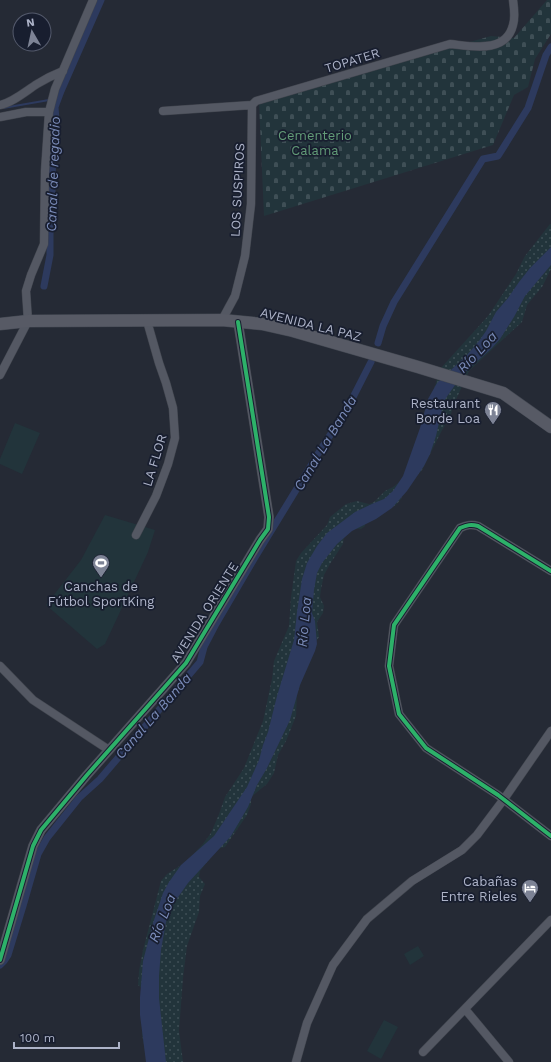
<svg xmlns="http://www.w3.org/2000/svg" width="551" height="1062" font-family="'Work Sans',sans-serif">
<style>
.cemetery{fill:url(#cemetery-stones)}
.park{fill:url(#park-dots)}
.pitch{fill:#22343b}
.water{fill:#2d3a5e}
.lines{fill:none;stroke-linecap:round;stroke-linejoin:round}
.stream{stroke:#2d3a5e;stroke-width:2}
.canal{stroke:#2d3a5e;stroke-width:7}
.minor-casing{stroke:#41454e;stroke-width:9}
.tertiary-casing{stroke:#41454e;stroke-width:10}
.primary-casing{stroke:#424751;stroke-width:13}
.minor{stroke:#545863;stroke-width:8}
.tertiary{stroke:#545863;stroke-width:9}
.primary{stroke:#575a65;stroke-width:12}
.cycleway-casing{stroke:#181e2f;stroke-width:6}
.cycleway{stroke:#2db169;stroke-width:4}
.labels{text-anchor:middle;stroke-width:3.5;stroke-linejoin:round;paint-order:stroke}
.street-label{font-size:13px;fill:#adb3c8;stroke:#181e2f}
.park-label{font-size:13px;fill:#629b77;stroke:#181e2f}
.poi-label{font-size:13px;fill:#adb3c8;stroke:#181e2f;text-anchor:end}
.water-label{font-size:14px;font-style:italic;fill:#7a8bb8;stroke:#181e2f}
</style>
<defs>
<pattern id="cemetery-stones" width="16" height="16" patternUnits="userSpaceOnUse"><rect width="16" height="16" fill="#22343b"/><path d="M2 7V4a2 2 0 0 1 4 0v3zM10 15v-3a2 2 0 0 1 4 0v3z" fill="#3f4f56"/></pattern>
<pattern id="park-dots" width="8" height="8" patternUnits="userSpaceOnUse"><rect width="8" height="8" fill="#22343b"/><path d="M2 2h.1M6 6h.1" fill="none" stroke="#3f4f56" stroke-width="1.8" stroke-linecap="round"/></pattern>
</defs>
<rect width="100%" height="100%" fill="#252a35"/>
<path class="cemetery" d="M547,0H551V34L535,59L528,87L514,95L493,145L264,216L259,102L491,36L514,38Z"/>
<path class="park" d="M550,224H551V269L542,287L527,305L522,322L499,343L469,371L454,404L450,417L441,432L422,470L403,491L401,499L396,505L379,514L365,519V526L361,529L352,528L344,536L343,544L330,564L324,575L321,589L320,597L324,606L323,613L317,622L319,637L313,646L297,694L296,716L286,741L278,755L274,773L267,784L251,797V804L247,815L225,847L217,849L200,871L199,877L205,884L200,896L199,912L187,946L183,978L179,1031L183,1062H147L142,1034L144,1027V990L138,985L139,971L143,950L161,881L167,874L186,862L202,845L211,833L219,814L225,797L244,768L263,721L272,679L274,661L289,626L291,597L296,561L301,553L327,525L330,517L346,504L357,501L369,504L374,502L385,491L393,487L412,472L427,413L440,369L488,316L516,274L525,256Z"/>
<path class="pitch" d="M15,423L40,433L22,474L0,464V459Z
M105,515L155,530L148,552L105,644L97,649L46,605L81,560Z
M418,946L424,956L410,965L404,954Z
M384,1020L398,1027L381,1059L367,1051Z"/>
<path class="water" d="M551,247V265L525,296L514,317L500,339L492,348L463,374L448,395L444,401L436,436L430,454L424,466L407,491L392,508L376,519L352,531L337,544L322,563L317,573L314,590L312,613L315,621L317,644L315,651L300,685L290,720L267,768L257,785L248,807L231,836L188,883L174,903L166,922L161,950L159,976V998L166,1062H146L140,1015V997L143,961L153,923L163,893L169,882L181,865L214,836L247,787L259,760L263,745L268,732L277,696L294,640L297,612L302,579L307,563L317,546L327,533L355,512L374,503L384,499L393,491L403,476L420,428L428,399L437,383L467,355L479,341L486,331L496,312L508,298L519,282L530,268Z"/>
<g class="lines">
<path class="stream" d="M3,108L49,100"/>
<path class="canal" d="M44,286L50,255V211L52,191L53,137L56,120L55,107L61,91L101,0
M378,343L383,326L394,302L483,159L498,156L528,108L546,55L551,47
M0,965L4,961L8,955L23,906L38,854L47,838L79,798L100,779L200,662L204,647L216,624L254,559L321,449L346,411L371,362"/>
<defs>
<path id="minor" d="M0,105C12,103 26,91 37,84C45,79 53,75 63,71
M163,111L252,105L256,101L450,44C471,46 506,54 513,25C515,19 514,7 513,0
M0,117L26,112H49
M222,320L235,296L245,256L251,204L252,105
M0,375L28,321L26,291L31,275L44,244L45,171L49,112L55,89L93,0
M136,535L156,496L168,464L175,438L173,408L166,383L159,363L147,321
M551,571L478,526C471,524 467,525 460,528L394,625L389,666L399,714L426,748L498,795L551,836
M0,666L33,700L109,750
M465,1009L509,1062
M423,1052L551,920
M296,1062L307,1023L333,965L367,919L412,881L462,850L477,835L504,799L551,731"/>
<path id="tertiary" d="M0,960L33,846L41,830L87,775L186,663L260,540L268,529L269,517L238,322"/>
<path id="primary" d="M0,324L28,321L222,320L262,324L293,331L418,367L503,393L551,427"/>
</defs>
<use href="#minor" class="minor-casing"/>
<use href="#tertiary" class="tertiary-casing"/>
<use href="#primary" class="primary-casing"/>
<use href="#minor" class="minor"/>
<use href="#tertiary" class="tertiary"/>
<use href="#primary" class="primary"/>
<defs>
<path id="cycleway" d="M551,571L478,526C471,524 467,525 460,528L394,625L389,666L399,714L426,748L498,795L551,836
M0,960L33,846L41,830L87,775L186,663L260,540L268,529L269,517L238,322"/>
</defs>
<use href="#cycleway" class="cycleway-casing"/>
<use href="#cycleway" class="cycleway"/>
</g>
<defs>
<symbol id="restaurant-pin" viewBox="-11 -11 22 30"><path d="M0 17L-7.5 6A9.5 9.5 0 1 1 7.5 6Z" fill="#7d8395" stroke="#181e2f"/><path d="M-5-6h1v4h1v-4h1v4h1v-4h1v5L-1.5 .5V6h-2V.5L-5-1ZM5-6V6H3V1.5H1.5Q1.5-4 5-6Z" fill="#fff"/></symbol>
<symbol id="stadium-pin" viewBox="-11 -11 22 30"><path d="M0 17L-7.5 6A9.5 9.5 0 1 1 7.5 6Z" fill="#7d8395" stroke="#181e2f"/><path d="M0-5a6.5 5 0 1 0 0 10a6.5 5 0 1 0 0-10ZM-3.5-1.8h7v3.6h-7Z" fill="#fff"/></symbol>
<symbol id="hotel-pin" viewBox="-11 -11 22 30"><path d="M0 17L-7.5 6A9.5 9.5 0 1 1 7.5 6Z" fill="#7d8395" stroke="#181e2f"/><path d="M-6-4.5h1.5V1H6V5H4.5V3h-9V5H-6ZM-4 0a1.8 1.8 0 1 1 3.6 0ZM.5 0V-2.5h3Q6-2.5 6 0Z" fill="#fff"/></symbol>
</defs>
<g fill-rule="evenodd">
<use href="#restaurant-pin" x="483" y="400" width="20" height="27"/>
<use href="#stadium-pin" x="91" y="553" width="20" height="27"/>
<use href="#hotel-pin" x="520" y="878" width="20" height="27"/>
</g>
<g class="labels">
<g class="street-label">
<text transform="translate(352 60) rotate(-17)" y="5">TOPATER</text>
<text transform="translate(237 190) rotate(-87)" y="5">LOS SUSPIROS</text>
<text transform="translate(311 324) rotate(14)" y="5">AVENIDA LA PAZ</text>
<text transform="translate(154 460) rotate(-73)" y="5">LA FLOR</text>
<text transform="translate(204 612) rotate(-58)" y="5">AVENIDA ORIENTE</text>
</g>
<g class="park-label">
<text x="315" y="140">Cementerio<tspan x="315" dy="15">Calama</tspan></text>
</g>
<g class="poi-label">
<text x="480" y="408">Restaurant<tspan x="480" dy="15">Borde Loa</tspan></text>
<text x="101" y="591" text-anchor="middle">Canchas de<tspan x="101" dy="15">Fútbol SportKing</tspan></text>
<text x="517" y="886">Cabañas<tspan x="517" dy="15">Entre Rieles</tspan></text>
</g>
<g class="water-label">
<text transform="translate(53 174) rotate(-88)" y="5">Canal de regadio</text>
<text transform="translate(477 352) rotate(-47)" y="5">Río Loa</text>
<text transform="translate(325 443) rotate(-59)" y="5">Canal La Banda</text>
<text transform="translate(304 622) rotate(-85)" y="5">Río Loa</text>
<text transform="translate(153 716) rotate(-49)" y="5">Canal La Banda</text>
<text transform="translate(162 918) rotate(-68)" y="5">Río Loa</text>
</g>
</g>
<g transform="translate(32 32) rotate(351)"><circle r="19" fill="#181e2f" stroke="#545a6c"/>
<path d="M0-3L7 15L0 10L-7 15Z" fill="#7d8395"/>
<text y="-6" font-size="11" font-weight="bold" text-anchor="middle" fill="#adb3c8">N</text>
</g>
<path d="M14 1042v6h105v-6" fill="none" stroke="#adb3c8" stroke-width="2"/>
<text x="20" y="1042" font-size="12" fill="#adb3c8" stroke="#181e2f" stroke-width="3" paint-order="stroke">100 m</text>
</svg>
